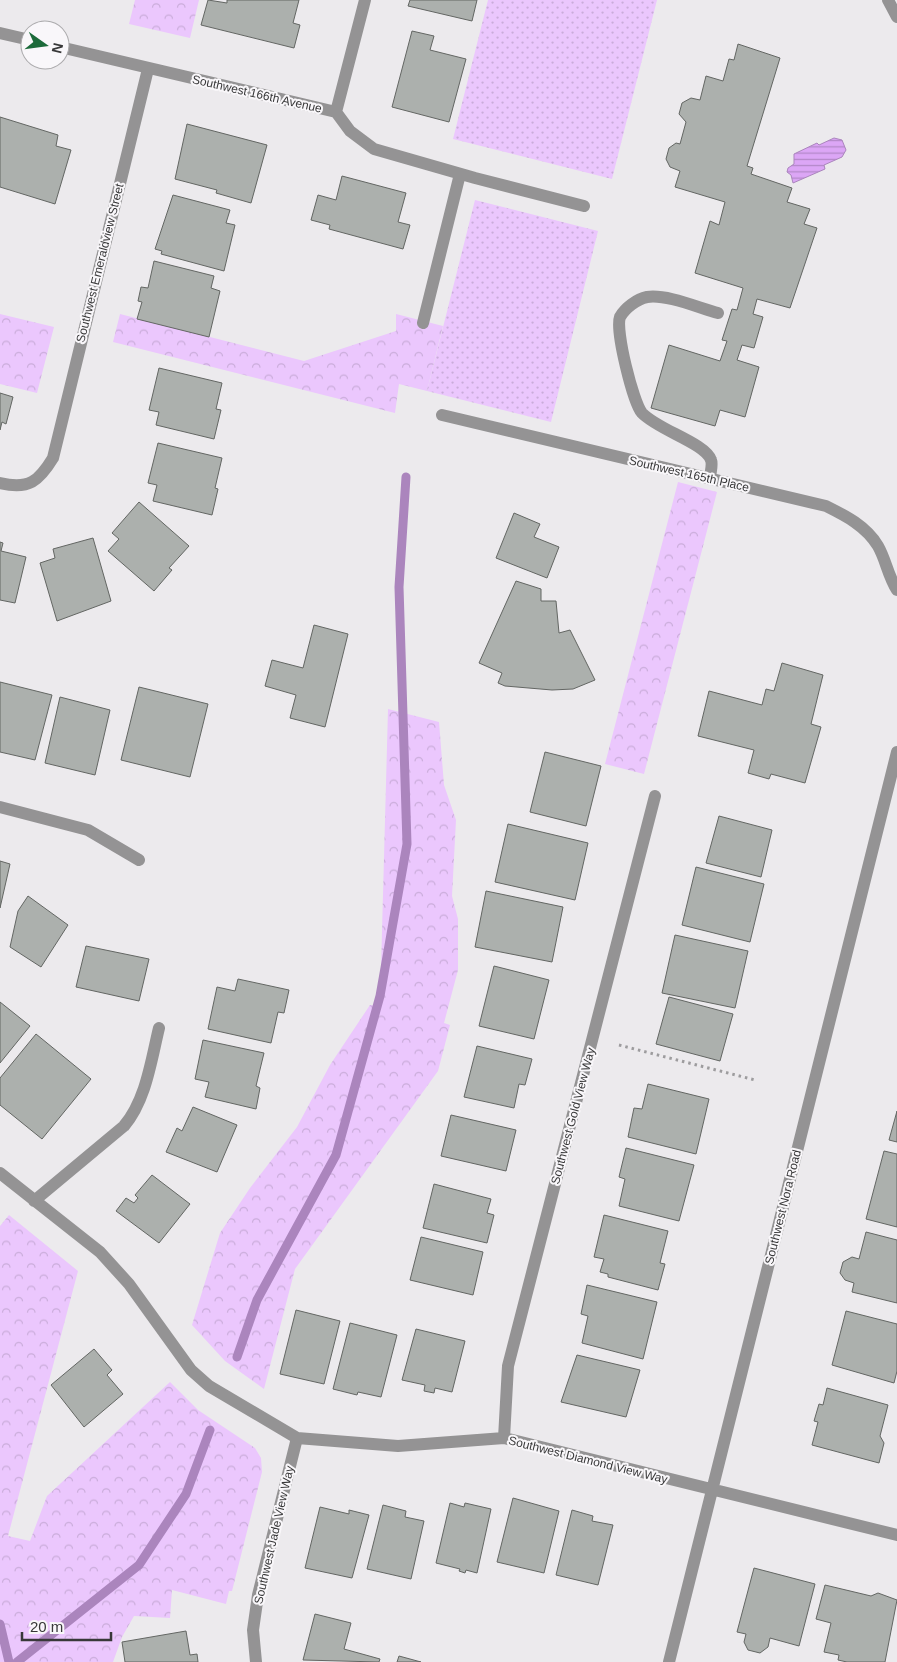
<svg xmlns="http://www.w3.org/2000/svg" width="897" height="1662" font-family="Arial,sans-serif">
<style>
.grass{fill:url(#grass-dots)}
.forest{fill:url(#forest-crowns)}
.water{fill:url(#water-rules);stroke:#ab85bd}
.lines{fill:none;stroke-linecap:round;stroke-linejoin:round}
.stream{stroke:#ab85bd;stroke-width:9}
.building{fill:#acb0ad;stroke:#636663}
.path{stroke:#9d9c9e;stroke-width:3;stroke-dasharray:2.5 4;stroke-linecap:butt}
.minor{stroke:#949394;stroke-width:12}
.labels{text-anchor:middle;stroke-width:4;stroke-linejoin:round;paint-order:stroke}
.street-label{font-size:12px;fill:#383839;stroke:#f9f7fa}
</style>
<defs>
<pattern id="grass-dots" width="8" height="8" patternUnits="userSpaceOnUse" patternTransform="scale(1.25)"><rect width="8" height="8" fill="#ebc7fd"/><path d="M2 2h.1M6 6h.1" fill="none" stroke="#caacda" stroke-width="1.8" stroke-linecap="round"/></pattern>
<pattern id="forest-crowns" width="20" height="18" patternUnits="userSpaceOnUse" patternTransform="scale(1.25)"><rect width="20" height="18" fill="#ebc7fd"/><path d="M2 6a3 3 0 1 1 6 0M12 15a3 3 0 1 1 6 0" fill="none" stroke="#caacda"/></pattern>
<pattern id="water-rules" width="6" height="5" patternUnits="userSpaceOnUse" patternTransform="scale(1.25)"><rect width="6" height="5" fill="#dca6f6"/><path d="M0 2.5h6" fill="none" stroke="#b388c8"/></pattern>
</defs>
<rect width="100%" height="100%" fill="#eceaed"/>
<path class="grass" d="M488,0H657L612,179L453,139Z
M475,200L598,231L551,422L427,391Z"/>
<path class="forest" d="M135,0H199L190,38L129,24Z
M0,314L54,327L37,393L0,384Z
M120,314L304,361L396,331V314L443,326L427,391L399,384L395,413L113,342Z
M678,482L717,492L644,774L605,764Z
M388,709L439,722L444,785L456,820L452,896L458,919V970L444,1023L450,1025L438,1071L295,1269L264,1389L225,1361L192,1325L220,1233L250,1188L297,1127L330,1065L370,1005L380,1006Z
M9,1215L78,1271L8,1536L30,1541L47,1496L170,1382L198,1410L255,1448L261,1458L262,1472L232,1591H229L226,1604L172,1590L170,1618L134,1616L122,1637L113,1662H0V1226Z"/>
<path class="water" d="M834,138L842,140L846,150L842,157L824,165L825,169L793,183L791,175L787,172L788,168L794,164V154L817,143L819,145Z"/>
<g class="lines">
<path class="stream" d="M237,1357L257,1300L336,1155L380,996L407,844L399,587L406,477
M0,1624L9,1662
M17,1662L139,1565L186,1494L210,1430"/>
</g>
<path class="building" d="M208,0L227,3V0H299L293,23L300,25L294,48L201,25Z
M410,0H477L472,21L408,6Z
M412,31L434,36L430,50L466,59L449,122L392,107Z
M738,44L780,58L747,166L753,168L751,174L792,188L787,202L810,209L804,224L817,228L790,308L757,299L753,314L763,317L754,348L742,345L737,360L759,367L745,417L720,410L715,426L651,408L669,345L720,361L727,341L722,340L732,309L737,310L743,288L695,273L710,221L719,225L725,202L675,187L680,171L670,167L666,159L669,148L676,143L680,144L686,122L679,114L682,103L691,98L700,100L706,76L723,81L729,59L734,60Z
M0,117L58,135L56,146L71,150L55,204L0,187Z
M187,124L267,145L251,203L216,193L217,190L175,179Z
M342,176L406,193L398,222L410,225L403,249L329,229L330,225L311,220L318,195L336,200Z
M173,195L230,210L226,223L235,225L224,271L161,254L162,251L155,249Z
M154,261L214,276L211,288L220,291L209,337L137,319L142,302L138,301L141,287L148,288Z
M159,368L222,383L216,409L221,410L214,439L156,425L159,412L149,410Z
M0,393L13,397L6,424L2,422L0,430Z
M158,443L222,458L215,488L218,489L212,515L153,501L157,485L148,483Z
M139,502L189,546L169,568L172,570L154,591L108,551L119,539L112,533Z
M514,513L540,524L534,537L559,547L547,578L496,558Z
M93,538L111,601L57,621L40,563L55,558L53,549Z
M0,542L3,543L1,551L26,557L15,603L0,600Z
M516,581L541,589V601H556L559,633L570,630L595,680L573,689L552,690L505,686L498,683L502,673L479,663Z
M314,625L348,634L325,727L290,718L296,695L265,686L272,660L303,668Z
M782,663L823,675L811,724L821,727L805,783L771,774L769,779L748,773L754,750L698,736L709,691L762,705L766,689L774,691Z
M0,682L52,695L35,760L0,752Z
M139,687L208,704L190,777L121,760Z
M60,697L110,710L95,775L45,763Z
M545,752L601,766L586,826L530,812Z
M719,816L772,830L761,877L706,863Z
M508,824L588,843L575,900L495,882Z
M0,861L10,864L0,908Z
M696,867L764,884L750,942L682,925Z
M486,891L563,907L552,962L475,947Z
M28,896L68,925L41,967L10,947L18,911Z
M675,935L748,951L735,1008L662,993Z
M86,946L149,959L139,1001L76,987Z
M494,966L549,980L534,1039L479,1026Z
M238,979L289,990L284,1013L278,1012L271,1043L208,1029L217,987L235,991Z
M669,997L733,1014L720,1061L656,1044Z
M0,1002L30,1026L0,1063Z
M36,1034L91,1079L42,1139L0,1105V1078Z
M203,1040L264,1053L256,1086L260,1088L256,1109L205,1097L209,1082L195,1079Z
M477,1046L532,1059L525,1085L519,1084L514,1108L464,1097Z
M648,1084L709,1099L696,1154L628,1137L634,1108L642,1109Z
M193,1107L237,1125L217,1172L166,1152L177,1128L182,1131Z
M897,1111V1142L889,1140Z
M451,1115L516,1130L506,1171L441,1156Z
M626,1148L694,1165L679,1221L619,1206L625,1179L619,1177Z
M884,1151L897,1154V1227L866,1219Z
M152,1175L190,1204L159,1243L116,1211L126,1198L134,1203L138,1198L135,1195Z
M434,1184L491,1199L487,1213L494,1215L487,1243L423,1228Z
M604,1215L668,1231L660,1263L665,1264L658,1290L608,1277V1274L600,1272L604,1259L594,1257Z
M866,1232L897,1240V1303L852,1292L854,1283L845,1280L840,1273L843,1262L852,1257L859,1259Z
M421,1237L483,1252L473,1295L410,1280Z
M587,1285L657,1302L643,1359L582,1343L588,1316L581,1314Z
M296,1310L340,1321L324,1384L280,1374Z
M846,1311L897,1324V1371L894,1383L832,1365Z
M350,1323L397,1335L381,1397L358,1392L357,1395L333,1389Z
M416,1329L465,1341L452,1392L435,1388L434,1393L424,1391L425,1385L402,1380Z
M94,1349L112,1370L107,1375L123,1394L84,1427L51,1385Z
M577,1355L640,1370L626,1417L561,1402Z
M827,1388L888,1405L880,1436L884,1443L879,1463L812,1445L818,1422L814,1421L819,1404L823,1405Z
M513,1498L559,1511L544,1573L497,1562Z
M450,1503L464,1507L465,1503L491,1509L477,1573L466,1570L465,1573L459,1571L460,1569L436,1563Z
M383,1505L406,1511L405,1517L424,1521L411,1579L367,1569Z
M320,1507L349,1514V1510L369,1515L352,1578L305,1568Z
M572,1510L593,1516L592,1521L613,1525L598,1585L556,1575Z
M754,1568L815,1584L799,1646L770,1638L768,1647L760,1653L748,1650L744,1642L746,1634L737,1632Z
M825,1585L871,1596L878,1593L897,1600L885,1662H847L838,1660L839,1655L824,1652L831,1623L816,1619Z
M315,1614L351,1623L344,1649L380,1659L379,1662L303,1660Z
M186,1631L190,1655L197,1654L198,1662H125L122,1642Z
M399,1656L421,1662H397Z"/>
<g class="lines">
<path class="path" d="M619,1045L755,1080"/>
<path class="minor" d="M888,0L897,17
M0,33L30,40
M60,47L336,112L350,131L374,149L475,178L584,206
M336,112L365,0
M423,323L460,174
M442,415L826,506C846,516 866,526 878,546C886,560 888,576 897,590
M710,479C710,473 713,465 711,460C705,443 658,430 642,413C633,402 615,330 620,317C625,308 637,299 647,297C667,294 699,308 718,313
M0,483C29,490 39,481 53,458L148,69
M0,807L88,830L139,860
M0,1173L100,1252L129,1284L191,1370L209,1386L297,1438L398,1446L504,1438L897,1535
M34,1201L124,1126C146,1100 151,1061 159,1028
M504,1438L508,1366L655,796
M256,1662L253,1630L258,1595L297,1438
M669,1662L897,752"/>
</g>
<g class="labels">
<g class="street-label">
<text transform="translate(257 94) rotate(13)" y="4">Southwest 166th Avenue</text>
<text transform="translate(100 263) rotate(-76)" y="4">Southwest Emeraldview Street</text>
<text transform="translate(689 474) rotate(13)" y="4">Southwest 165th Place</text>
<text transform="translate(573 1116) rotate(-75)" y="4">Southwest Gold View Way</text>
<text transform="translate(783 1207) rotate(-76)" y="4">Southwest Nora Road</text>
<text transform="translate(588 1460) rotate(14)" y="4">Southwest Diamond View Way</text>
<text transform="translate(274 1535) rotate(-77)" y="4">Southwest Jade View Way</text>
</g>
</g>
<g transform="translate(45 45) rotate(104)"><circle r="24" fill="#f9f7fa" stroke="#acabad"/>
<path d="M0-4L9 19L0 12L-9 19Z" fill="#1c6a3a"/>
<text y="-8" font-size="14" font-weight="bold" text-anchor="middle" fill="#383839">N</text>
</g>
<path d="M22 1632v8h89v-8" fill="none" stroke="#383839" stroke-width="2.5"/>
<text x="30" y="1632" font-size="15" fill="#383839" stroke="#f9f7fa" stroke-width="4" paint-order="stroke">20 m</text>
</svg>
